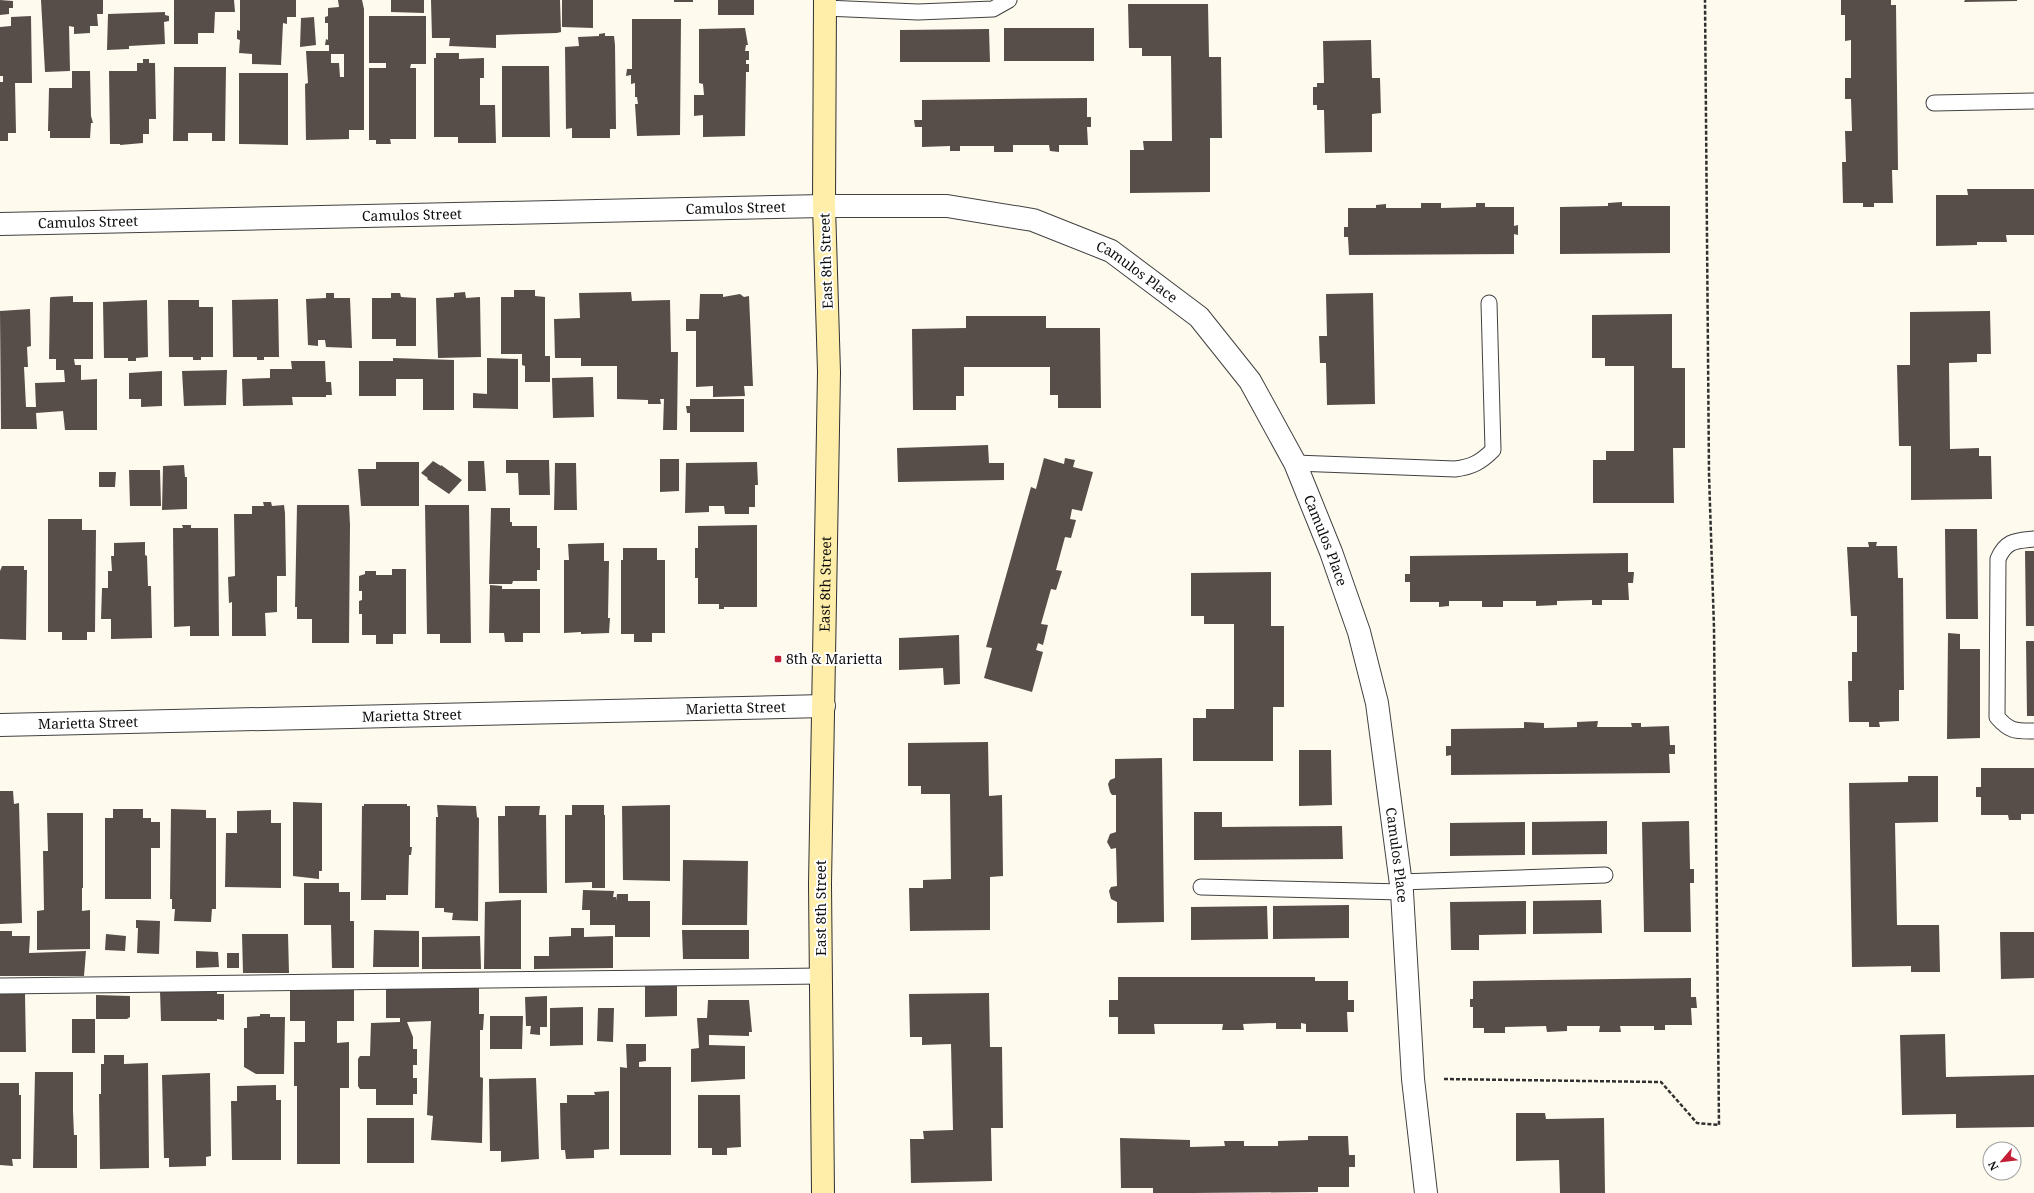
<svg xmlns="http://www.w3.org/2000/svg" width="2034" height="1193" font-family="'Noto Serif',serif">
<style>
.building{fill:#574d49;fill-rule:evenodd}
.lines{fill:none;stroke-linecap:round;stroke-linejoin:round}
.service-casing{stroke:#414141;stroke-width:17}
.minor-casing{stroke:#414141;stroke-width:24}
.secondary-casing{stroke:#303030;stroke-width:24}
.path{stroke:#303030;stroke-width:2.5;stroke-dasharray:4 2;stroke-linecap:butt}
.service{stroke:#fff;stroke-width:15}
.minor{stroke:#fff;stroke-width:22}
.secondary{stroke:#ffeea9;stroke-width:22}
.poi-dot{fill:#c41f36;stroke:#fff;stroke-width:1.5}
.labels{text-anchor:middle;stroke-width:4;stroke-linejoin:round;paint-order:stroke}
.street-label{font-size:14px;fill:#0e0e0e;stroke:#fff}
.poi-label{font-size:14px;fill:#0e0e0e;stroke:#fff;text-anchor:start}
</style>
<rect width="100%" height="100%" fill="#fffaee"/>
<path class="building" d="M0,0L13,1V8H9V14L0,15Z
M41,0H103V14H97L98,26H90V33L74,34V27L69,26L70,71L45,72Z
M174,0H234L235,12H215L214,33H198V44H174Z
M240,0H296V17H287V24L283,23L281,65L252,64V54L239,53L240,40L237,39V30L240,31Z
M338,0H362L364,9V130H349V139L306,140L305,84L308,83L306,51H329V45H325L326,39L328,40V23H325V17L328,16V8L339,7ZM331,54H344V77H340L339,63H331Z
M391,0H424V13L391,12Z
M431,0H560L561,32L557,33L496,35V48L449,46L450,38H432Z
M562,0H593V28L562,27Z
M674,0H693V2H674Z
M718,0H754V15H718Z
M1841,0H1891V5H1896L1898,170H1892L1893,203H1874V207H1863V203H1843L1842,162H1846L1845,131H1852L1851,99H1845V78H1851V40L1845,41V15H1841Z
M1965,0H2017V1L1964,2Z
M1128,4H1208L1209,57H1221L1222,138H1210V192L1130,193V150H1144L1143,141H1172L1171,56H1142V48H1129Z
M165,12V15L169,16V21L164,22L165,44L129,46V49L107,50L108,14Z
M31,16L32,83H15L16,133H8V141H0V82H3V76H0V27L11,26V17Z
M369,16H426V64H411L410,68H416V139H390L391,144H376V140H369V68H386V63H369Z
M314,17L316,45L300,47L301,18Z
M632,19H681L680,135L637,136L635,104H638L637,97H635V83L631,84V75L626,76L627,69H632Z
M745,28L748,45H746L745,51H749V60H746V64H749V72H746L745,136L703,137V115L694,116V95H704L703,84L699,83V29Z
M1004,28H1094V61H1004Z
M989,29L990,62H900V30Z
M605,33V36H614L615,45L616,129H610V138H572V128L566,129L565,47L579,46L578,37L599,36V34Z
M1371,40L1372,78H1380L1381,113L1372,114V152L1325,153L1324,110H1317V105H1313V87H1317V83H1324L1323,41Z
M436,53H459V59L484,58V78H480V105H495L496,143H458V137H434V58H436Z
M143,59H149V63H155L156,119H149V134H143V143L120,145V144H110L109,71H137V63H143Z
M502,66H549L550,137H502Z
M174,67H226L225,141H212V133H188V141H173Z
M72,71H90L91,116L93,123H91L90,138H50V131H48L49,88H72Z
M239,73H288V145L239,144Z
M1087,98V117H1091V127H1087L1088,145H1059V152L1050,151L1049,145H1013V152H994V146H960V151H950V146L922,147V127H915L914,120H922V100Z
M1967,189H2034V235H2006L2007,242H1977V245L1936,246V195H1968Z
M1622,202V206H1670V253L1560,254V207L1608,206V203Z
M1421,203H1441V208L1476,207V203H1485V207H1514V226L1518,225V235L1514,234V254L1349,255L1348,237H1344V227H1348V208H1376V205L1386,204V208H1421Z
M514,290H535V296L545,297V356H550V382H525V366L522,365V354H501V297H514Z
M465,292L466,298L480,297L481,357L438,358L436,298L454,297V293Z
M631,292L632,301L670,300L671,352H678L677,430H663L664,399H660L661,404H648V400L617,399V366H581V358H555L554,319L580,318L579,293Z
M326,293H334V298H350L352,348L326,347L325,340H318V346L308,345L306,299L326,298Z
M391,293H400L401,297L416,298V346H396V339H372V298H391Z
M1373,293L1375,404L1327,405L1326,363H1320L1319,336H1327L1326,294Z
M700,294H723V297L740,294L744,297L749,296L753,386H744L745,396L713,397V386L696,387V331H686V319H699Z
M73,296V302H93V359H74L75,365H81V380L97,379V430H65L63,411L36,413L37,429H1L0,311L30,309L31,346L27,347L28,367H24L26,407H36L35,383L65,382L64,370H56V359H49L50,298L51,297Z
M278,299L279,357H264V360H257V357H233L232,300Z
M147,300L148,357L136,358V361H128V358H104L103,302Z
M168,300H199V307H213V357H201V360H193V357H169Z
M1990,311L1991,354H1977V362L1949,363L1950,449L1979,448V456H1991L1992,499L1911,500V446H1899L1897,365H1910V312Z
M1672,314V368H1685V448H1673L1674,503H1593V460H1606V451H1634V366H1605V358H1592V315Z
M966,316H1046V328H1100L1101,408H1058V395H1050V367H964V396H956V410H913L912,329L966,328Z
M393,358L454,360V410H423V379H396V396H359V361H393Z
M487,358L518,359V409L473,408V393L487,394Z
M291,361H325L326,382H331L332,395H326V397H292L293,405L243,406L242,379L270,378V369H292Z
M227,370L226,405L184,406L182,371Z
M162,371V406L141,407V399H129V373Z
M593,377L594,417L553,418L552,378Z
M690,399H744V432H690V413H687L686,406H690Z
M988,445L989,463H1004V480L898,482L897,448Z
M1044,458L1064,464L1065,458L1075,460L1073,467L1093,472L1082,511L1072,509L1070,519L1076,520L1071,538L1065,537L1056,570L1062,571L1056,590L1051,589L1041,624L1048,625L1043,645L1038,643L1036,650L1043,652L1032,692L984,678L992,648L986,647L1031,487L1036,489Z
M660,459H679V491L660,492Z
M506,460H549L550,495H519L518,473H506Z
M433,461L441,466V465L462,480L449,494L427,479L428,478L421,473Z
M468,461H484L486,491H468Z
M376,462H419V506H361L358,469H376Z
M757,462L758,485H755V507H749V514H725L724,506H709V512L685,513L686,463Z
M555,463H576L577,510H554Z
M184,465L185,477H187V509L162,510L163,466Z
M129,470H160L161,506H130Z
M99,472H116L115,487H99Z
M263,502H271L272,506L284,505L285,513L286,576H277V612L265,613L266,636H232V602L229,603L228,577L235,576L234,514H252V506H264Z
M297,505H349L350,525L349,643H312V619H297V607H295Z
M425,505H469L471,643H440V634H427Z
M491,508H510V522H512V526H537V548H540V570H537V581H513L512,584H489Z
M48,519H82V530H96L95,632H87V640H62V632H48Z
M182,525H191V528H218L219,636H190V626L174,627L173,528H183Z
M757,525V607H724V609H719V604H698V578H695V548H698V526Z
M1945,529H1977L1978,619H1946Z
M145,542V555L147,556L148,586H151L152,638L111,639V619H101L102,588H108V571H112L111,556H114V543Z
M1868,542H1877L1876,546H1897L1898,578H1903L1904,690H1899V721L1879,722L1880,727H1869V722H1849L1848,681H1852V652H1857V616H1851L1847,547H1869Z
M604,543V561H609L608,618H610L609,633L581,634V632L564,633V560H569L568,544Z
M623,548H657V560H665V633H652V642H634V634H621V560H623Z
M2025,551H2034V626H2026Z
M1628,553V572H1634L1633,583H1628L1629,600H1602V605H1592V600L1557,601V605L1536,606V601H1503V607H1482V601H1449V606L1439,607V602H1410V582H1405V574H1410V556Z
M2,566H24V570H27L26,640L0,639V571Z
M392,569H406V634H393V644H376V635H362V614H359V601L362,600V591H359V576L365,574V571H376V575H392Z
M1271,572V626H1284V707H1273V761H1193V718H1206V709H1234V624H1204V616H1191V573Z
M490,585L502,586V589H540V633H523V642H505L504,633H489Z
M1948,633L1960,634V649H1980V738L1947,739Z
M959,635L960,684L944,685L943,668L899,670V638Z
M2026,641H2034V716H2027Z
M1598,721L1597,727H1632L1631,723H1641V727L1669,726L1670,745H1675V754H1669L1670,773L1451,775V755L1446,756V746H1451V729L1524,728V722L1544,723V728L1577,727V722Z
M988,742L989,796L1002,795L1003,876L990,877V930L910,931L909,888H923V880L951,879L950,794H921V786H908V743Z
M1299,750H1331L1332,805L1299,806Z
M1162,758L1164,922L1117,923V902L1111,899L1109,891L1111,887L1117,886L1116,848L1111,849L1107,842L1110,834L1116,832V795H1112L1110,792L1108,784L1110,780L1115,778V759Z
M1981,768H2034V814H2021V820H2009L2008,815H1981V797H1976V787H1981Z
M1908,776H1938V822L1895,823L1897,925H1939L1940,972H1911V966L1852,967L1849,783L1908,782Z
M0,791H13L14,804L19,803L22,923L0,924Z
M293,802L322,803V871H319V879L293,876Z
M364,804H407V806H410V847H412L411,855H409L408,895H386V900H361L362,806H364Z
M437,805L476,806L477,817L479,818L478,921L452,920L453,913L444,912V908H435L436,817H438Z
M572,805H604V815H605V888H592V882L565,883V815H572Z
M670,805V881L623,880L622,806Z
M505,806H540L539,815H546L547,893H499L498,816H505Z
M113,809H143V818H151V822H160V848H151V899H105V818H113Z
M171,809L206,810V818H216V909H212L211,922L174,921L175,909H172V899H170Z
M271,810V823H281V888L225,887L226,833H237V811Z
M1194,812H1222V827L1342,826L1343,859L1194,860Z
M47,813H83V888H82V911L90,910V949L37,950V911L44,910L43,851H48Z
M1607,821V854L1532,855V822Z
M1689,821L1690,869H1694V883H1690L1691,932H1644L1642,822Z
M1525,822V855L1450,856V823Z
M683,860L748,861L747,925H682Z
M304,883H339V892H350V921H354V968H332L331,925H304Z
M583,890L614,891L613,897H616V901L617,894H628V901H650V937H615V925H590V910H582Z
M521,900V969H484L485,902Z
M1601,900L1602,933L1533,934V901Z
M1526,901V934L1479,935V950H1451L1450,902Z
M1349,905V938L1273,939V906Z
M1267,906L1268,939L1191,940V907Z
M136,920L160,921L159,954L137,953L138,928H136Z
M571,928H584V937L613,936V968L534,969V956H549V937L571,936Z
M374,930L419,931V967H373Z
M682,930H749V959H683Z
M0,931H12V936H30L29,953L86,951L84,976H0Z
M2000,932H2034V978L2001,979Z
M106,934L126,936L125,951L105,950Z
M242,934H288L289,973H243Z
M480,936L481,969H422V937Z
M196,951L218,952L219,967L196,968Z
M227,953H239V968H227Z
M1118,977H1315V981H1348V1000H1354V1012H1347L1348,1032H1306V1024L1301,1023V1029H1276V1023L1243,1024L1244,1030H1222L1223,1024H1154L1155,1034H1118V1017H1109V1000H1118Z
M1691,978V997H1696L1697,1008H1691L1692,1025H1665V1030H1654V1026H1620L1621,1032H1599L1600,1026H1567V1031L1547,1032L1546,1026L1505,1027V1033H1484V1028H1473V1007H1470V999H1473V981Z
M677,984V1016L645,1017V985Z
M479,987V1014H484L483,1030H480V1077L483,1078L482,1143L431,1140L433,1116L427,1115L431,1021L407,1022L413,1037V1049H417V1065H413V1078H417V1094H413V1105H376V1089H360L358,1086V1059L360,1056H370L371,1023L400,1022V1018H386V988Z
M354,989V1021H337V1043L349,1042V1088H340V1164H297V1086H294V1042H305V1021H290V990Z
M160,991L217,992V994H224V1020L217,1019V1021H161Z
M989,993L990,1047H1002L1003,1128H991L992,1181L911,1183L910,1139H924L923,1131L953,1130L951,1044L922,1045V1037H910L909,994Z
M0,994H25L26,1052H0Z
M96,995L130,996V1017L127,1019H96Z
M547,996V1027H540V1035L530,1034L531,1026H526L525,997Z
M708,1000H749L752,1032H749V1036L709,1035V1045L745,1046V1079L691,1082V1049L699,1048L697,1018H707Z
M583,1007V1045L550,1046V1008Z
M598,1008H614L613,1042L597,1041Z
M260,1014H270V1017H285L284,1074H256L244,1067V1028H247V1017L260,1016Z
M490,1016H523L522,1049H490Z
M72,1019H95V1053H72Z
M1945,1034L1946,1077L2034,1075V1127L1956,1128V1114L1902,1115L1900,1035Z
M626,1044H646V1061L639,1062V1067H671V1155H620V1067L627,1068Z
M104,1055H124V1064L148,1063L149,1168L100,1169L99,1094H101V1064H104Z
M35,1072H73V1111L74,1135H77V1168H33Z
M210,1073L211,1156L206,1157V1166L169,1167V1158H164L162,1075Z
M536,1078L539,1159L501,1162V1151H490L489,1079Z
M0,1083H19V1095H21V1159H12L13,1166L0,1165Z
M276,1085V1100H281V1160H232L231,1101H237V1086Z
M609,1091V1149L594,1150V1158L566,1159L565,1150H561L560,1103H567V1095H595L594,1092Z
M698,1095H740L741,1147L727,1148V1155H712V1148H698Z
M1516,1113H1545L1546,1119L1604,1118L1605,1193H1560L1559,1160L1516,1161Z
M367,1118H414V1163H367Z
M1308,1136H1348L1349,1155H1355V1167H1349V1187H1318V1192L1193,1193H1153V1188H1121L1120,1138L1190,1140V1147L1225,1146L1224,1141H1244V1146H1278V1141L1308,1140Z"/>
<g class="lines">
<defs>
<path id="service" d="M825,8L918,12L993,9L1009,0
M1934,103L2034,101
M1295,463L1455,469C1472,467 1481,462 1493,450L1489,303
M2034,539C2016,541 2006,540 1998,559L1997,717C2010,732 2016,731 2034,731
M1400,882L1605,875
M1201,887L1402,892
M0,986L821,976"/>
<g id="minor">
<path id="s1" d="M0,224L824,206H947L1033,220L1111,251L1199,317L1250,381L1295,463L1331,552L1359,632L1377,703L1402,892L1413,1079L1426,1193"/>
<path id="s2" d="M0,725L824,706"/>
</g>
<g id="secondary">
<path id="s3" d="M823,1193L820,884L829,372L824,206L825,0"/>
</g>
</defs>
<use href="#service" class="service-casing"/>
<use href="#minor" class="minor-casing"/>
<use href="#secondary" class="secondary-casing"/>
<path class="path" d="M1444,1079L1661,1082L1697,1123L1719,1125L1714,628L1709,474L1705,0"/>
<use href="#service" class="service"/>
<use href="#minor" class="minor"/>
<use href="#secondary" class="secondary"/>
</g>
<rect class="poi-dot" x="774" y="655" width="8" height="8" rx="2"/>
<g class="labels">
<g class="street-label">
<text dy="5" stroke="none"><textPath href="#s1" startOffset="736">Camulos Street</textPath></text>
<text dy="5" stroke="none"><textPath href="#s1" startOffset="412">Camulos Street</textPath></text>
<text dy="5" stroke="none"><textPath href="#s1" startOffset="88">Camulos Street</textPath></text>
<text transform="translate(826 261) rotate(-92)" y="5">East 8th Street</text>
<text dy="5" stroke="none"><textPath href="#s1" startOffset="1151">Camulos Place</textPath></text>
<text dy="5" stroke="none"><textPath href="#s1" startOffset="1487">Camulos Place</textPath></text>
<text dy="5" stroke="none"><textPath href="#s3" startOffset="609">East 8th Street</textPath></text>
<text dy="5" stroke="none"><textPath href="#s2" startOffset="736">Marietta Street</textPath></text>
<text dy="5" stroke="none"><textPath href="#s2" startOffset="412">Marietta Street</textPath></text>
<text dy="5" stroke="none"><textPath href="#s2" startOffset="88">Marietta Street</textPath></text>
<text dy="5" stroke="none"><textPath href="#s1" startOffset="1811">Camulos Place</textPath></text>
<text transform="translate(821 908) rotate(-90)" y="5">East 8th Street</text>
</g>
<g class="poi-label">
<text x="786" y="664">8th &amp; Marietta</text>
</g>
</g>
<g transform="translate(2002 1161) rotate(242)"><circle r="19" fill="#ffffff" stroke="#9f9f9f"/>
<path d="M0-3L7 15L0 10L-7 15Z" fill="#c41f36"/>
<text y="-6" font-size="11" font-weight="bold" text-anchor="middle" fill="#0e0e0e">N</text>
</g>
</svg>
